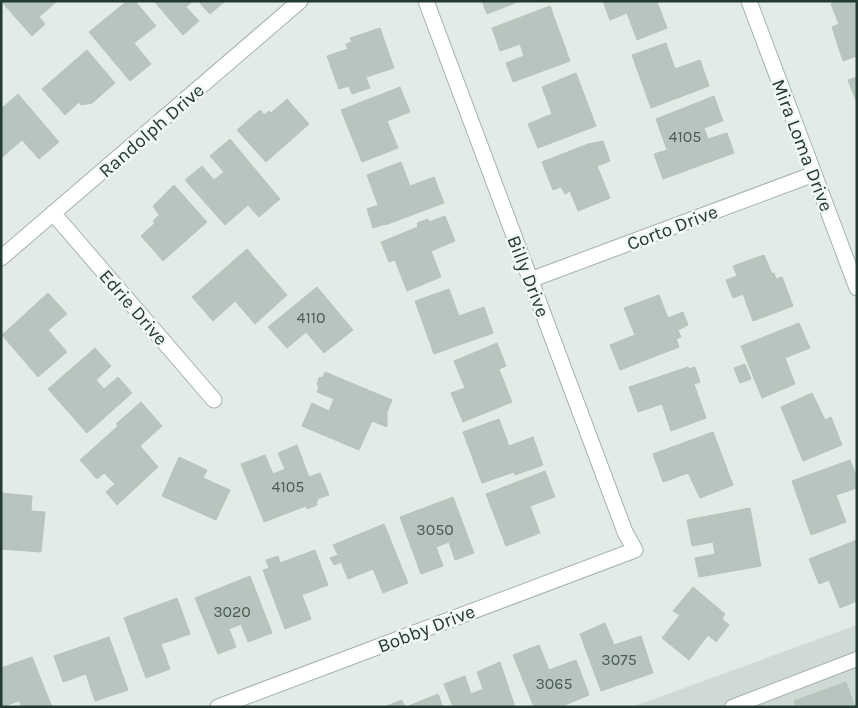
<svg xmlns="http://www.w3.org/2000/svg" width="858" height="708" font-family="Karla,sans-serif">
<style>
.built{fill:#d0dad4}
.building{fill:#b7c5be;stroke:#b5c4bc}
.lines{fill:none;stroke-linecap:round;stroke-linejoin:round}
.lane-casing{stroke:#a5b2ac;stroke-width:16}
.street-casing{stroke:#a5b2ac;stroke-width:17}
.secondary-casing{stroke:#a1b5ac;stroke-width:17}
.lane{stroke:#fff;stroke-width:14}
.street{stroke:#fff;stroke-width:15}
.secondary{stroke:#fff;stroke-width:15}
.labels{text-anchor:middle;stroke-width:5;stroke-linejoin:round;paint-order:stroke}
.number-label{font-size:16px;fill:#485d54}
.street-label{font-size:19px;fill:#233a31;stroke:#f2f8f4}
</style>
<rect width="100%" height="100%" fill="#e2ebe6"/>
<path class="built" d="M857,625V707H632Z"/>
<path class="building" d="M1,1H57L39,17L45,24L32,36Z
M127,1H135L156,26L134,43L151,64L130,81L89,32Z
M154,1H193L186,7L199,21L183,35Z
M198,1H225L210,14Z
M482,1H520L487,14Z
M603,1H659L657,2L667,28L637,40L627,13L610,20Z
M837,1H857V56L843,61L832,27L839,24L831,4Z
M550,6L570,61L513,82L506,63L524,56L520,44L500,51L492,28Z
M380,28L394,68L366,77L370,88L352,94L349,86L339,89L327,56L348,49L346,44L352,42L350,38Z
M666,43L675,69L700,60L709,86L651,108L632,55Z
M87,50L115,83L92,103L81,105L79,102L65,115L42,89Z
M576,73L596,126L538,148L528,124L552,114L542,87Z
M857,77V103L848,80Z
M400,87L410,112L387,121L398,148L362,162L341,110Z
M18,94L59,142L39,159L22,140L1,158V109Z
M714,96L723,121L704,128L708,139L727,133L734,153L663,179L654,154L667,150L656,119Z
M287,99L309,124L266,162L237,130L260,110L264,115L269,111L271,113Z
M230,139L280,199L259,217L248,205L225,225L185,180L202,166L214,180L224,172L210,156Z
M603,141L610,161L597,166L610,198L578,211L570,191L565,194L561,187L553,190L542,162L588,144Z
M401,162L410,186L434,177L444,203L385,225V224L373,228L367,209L378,205L367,175Z
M174,185L207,222L163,261L141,236L155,223L153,221L159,215L153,206Z
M445,216L455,241L431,251L441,277L407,291L395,260L389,262L381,242L418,227L417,223L428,219L429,222Z
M247,249L287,295L255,324L235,301L213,321L192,297Z
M764,255L772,274L774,273L776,279L782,277L793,306L753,321L743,294L733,298L726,280L737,276L733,266Z
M317,287L353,330L324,353L306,332L287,348L268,327Z
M449,289L459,316L484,307L493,333L434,354L415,301Z
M48,293L67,314L48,330L67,352L38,377L2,335Z
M659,295L668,318L683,312L688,325L678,330L681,337L676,339L679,347L620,370L610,345L635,335L624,308Z
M799,323L810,348L785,358L795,384L762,398L741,346Z
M497,343L506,366L499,369L512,402L463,422L451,393L465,388L454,361Z
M95,348L111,366L96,380L104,389L118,377L132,393L87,433L48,389Z
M745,364L751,379L740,383L734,368Z
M688,367L689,369L695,367L700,382L694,384L706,418L671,431L662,404L638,412L629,387Z
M325,372L392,400L387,412V427L372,421L359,450L302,426L312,403L329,411L334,399L317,392L319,387L317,384L319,378L323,377Z
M812,393L825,420L831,417L842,445L803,461L781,407Z
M141,402L162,426L140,446L158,467L117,505L106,492L115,484L104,473L97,479L80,460L118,426L116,424Z
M499,419L509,446L533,437L543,465L515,475L514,472L482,483L463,432Z
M713,432L733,485L700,498L688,473L663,482L653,454Z
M297,445L309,477L320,473L329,495L317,499L318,501L316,502L317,505L307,509L306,506L264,522L241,464L265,455L273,474L285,469L278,453Z
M179,457L207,470L203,478L230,490L216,520L162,496Z
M850,460L857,478V488L836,495L846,522L811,535L792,481Z
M545,471L555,497L530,506L540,533L506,546L486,494Z
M1,493L32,496L31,511L45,512L41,552L1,549Z
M453,497L474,553L455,560L449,542L436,547L443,566L421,574L400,517Z
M750,508L761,566L699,577L695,558L715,554L713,542L692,546L687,520Z
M384,524L408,583L383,593L373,569L348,579L341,562L334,565L330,558L338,555L333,545Z
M857,540V601L840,608L829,580L819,584L809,559Z
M315,550L328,585L302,595L311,619L285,629L263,570L269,568L266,560L278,556L280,563Z
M250,576L272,633L248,642L241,624L229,629L236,647L218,654L195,598Z
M693,587L725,614L722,619L729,625L716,642L708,635L689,660L662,638L680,615L673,611Z
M177,598L190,634L161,644L170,669L146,678L124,618Z
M605,623L614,645L641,636L653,673L601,691L580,634Z
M109,637L128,690L95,701L86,674L63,682L54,656Z
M539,645L549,670L576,660L589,695L560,707H534L513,655Z
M32,657L52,707H22L19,701L1,707V668Z
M500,662L515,707H453L444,684L465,676L471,694L483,689L477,672Z
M846,682L854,705H857V707H796L794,701Z
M438,694L443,707H406Z
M402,700L405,707H384Z"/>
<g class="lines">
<defs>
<path id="lane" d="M732,707L857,659"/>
<path id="street" d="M53,213L214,400
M1,258L300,1
M530,280L814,174
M218,707L635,550L625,532L426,1"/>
<path id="secondary" d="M749,1L857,288"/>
</defs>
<use href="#lane" class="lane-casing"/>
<use href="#street" class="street-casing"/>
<use href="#secondary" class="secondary-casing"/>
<use href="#lane" class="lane"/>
<use href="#street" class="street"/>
<use href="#secondary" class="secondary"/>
</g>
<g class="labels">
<g class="number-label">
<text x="685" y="142">4105</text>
<text x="311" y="323">4110</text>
<text x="288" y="492">4105</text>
<text x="435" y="535">3050</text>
<text x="232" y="617">3020</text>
<text x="619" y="665">3075</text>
<text x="554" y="689">3065</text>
</g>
<g class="street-label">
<text transform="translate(151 130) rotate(-41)" y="7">Randolph Drive</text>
<text transform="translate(803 145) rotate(69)" y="7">Mira Loma Drive</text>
<text transform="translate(672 227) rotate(-21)" y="7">Corto Drive</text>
<text transform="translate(529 276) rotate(69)" y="7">Billy Drive</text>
<text transform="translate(134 307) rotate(49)" y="7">Edrie Drive</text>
<text transform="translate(426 628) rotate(-21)" y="7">Bobby Drive</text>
</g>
</g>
<rect width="858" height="708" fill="none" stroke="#233a31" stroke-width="5"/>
</svg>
